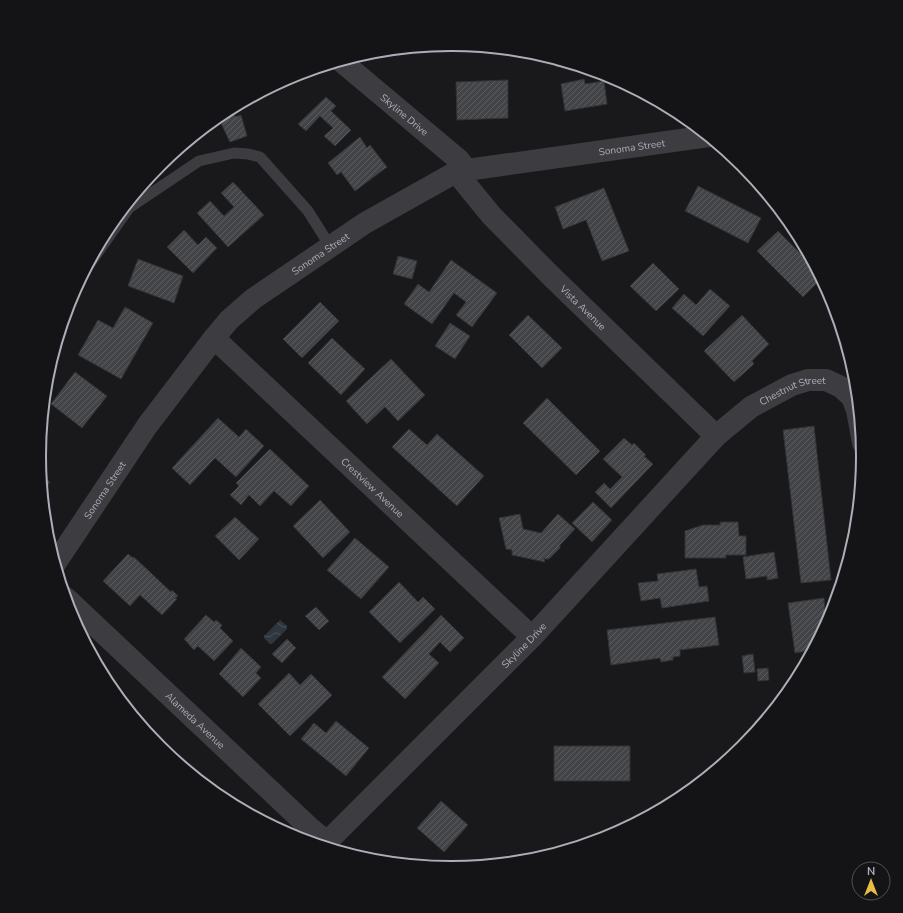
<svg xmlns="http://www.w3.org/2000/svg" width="903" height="913" font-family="'Nunito Sans',sans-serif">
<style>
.water{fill:url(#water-waves)}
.building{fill:url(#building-hatch);stroke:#333336}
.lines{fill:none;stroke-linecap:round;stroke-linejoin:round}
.lane{stroke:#3c3c41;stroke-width:11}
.street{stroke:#3c3c41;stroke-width:22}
.labels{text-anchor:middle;stroke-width:4;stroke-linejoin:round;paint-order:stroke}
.street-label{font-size:10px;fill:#acafb9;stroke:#141416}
.rim{fill:none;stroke:#acafb9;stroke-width:2}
</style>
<defs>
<pattern id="water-waves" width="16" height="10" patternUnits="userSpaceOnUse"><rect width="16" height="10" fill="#2f363e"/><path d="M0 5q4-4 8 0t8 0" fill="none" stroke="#4a5158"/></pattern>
<pattern id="building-hatch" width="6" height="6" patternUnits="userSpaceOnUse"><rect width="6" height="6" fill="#434448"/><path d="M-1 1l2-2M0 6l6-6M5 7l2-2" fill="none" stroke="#5b5c60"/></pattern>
</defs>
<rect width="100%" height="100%" fill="#19191b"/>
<path class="water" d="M280,620L287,626V629L272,644H270L264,638V636Z"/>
<path class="building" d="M556,59L572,64L557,67Z
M584,79L585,84L604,81L607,104L565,111L561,84Z
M508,80V118L457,120L456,82Z
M326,97L336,106L331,111L351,130L335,146L324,136L333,128L320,116L306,131L298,124Z
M234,107L235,117L241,115L247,136L230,142L219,119H222L221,114L223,113Z
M360,137L367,148L370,145L387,167L355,191L341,172L337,175L328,163Z
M233,182L264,215L228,247L197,213L210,201L224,216L234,207L221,193Z
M698,186L761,218L748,243L685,211Z
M604,188L629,251L602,261L586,220L563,229L555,207Z
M184,230L198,245L206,237L217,248L193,273L167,247Z
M778,231L818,271L822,278L803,297L757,251Z
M398,256L417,261L412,279L393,274Z
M138,259L183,276L174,303L128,286Z
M451,260L497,293L472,327L456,315L466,302L454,293L432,324L404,304L418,284L429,292Z
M653,263L679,289L656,311L630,286Z
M710,289L730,306L703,336L672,308L684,294L696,305Z
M320,302L339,321L302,358L283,339Z
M125,307L153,323L121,379L78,355L98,320L113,328Z
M528,315L562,348L542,368L509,335Z
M742,315L769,344L752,361L754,364L734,382L704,351Z
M450,323L470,336L455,359L435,346Z
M332,338L365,369L341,395L308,363Z
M391,359L425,395L398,421L385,407L367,424L346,401Z
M75,372L107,396L82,428L51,404Z
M547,398L600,451L576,475L523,423Z
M218,418L239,437L246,429L264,446L236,477L215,458L190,485L172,468Z
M814,426L831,580L801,583L783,430Z
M409,429L427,445L437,434L484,476L457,506L392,447Z
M624,438L632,445L634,443L646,455L644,456L653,464L611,508L595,492L604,483L610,489L622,477L603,459Z
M270,449L309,486L291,506L274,491L260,506L249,495L241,505L230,495L239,486L236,483Z
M41,475L50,482L43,493Z
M320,500L350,532L323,558L293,526Z
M593,502L612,520L592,542L572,523Z
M520,514L523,529L541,533L558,514L575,529L560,545V548L549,559H544L545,562L512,555V550L506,549L499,518Z
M235,517L259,539L239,560L215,536Z
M720,522H738L739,536H746V555H726V558H685V531L703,525H720Z
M355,538L389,567L361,599L327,570Z
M774,552L778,578L767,580V576L746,579L743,557Z
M128,554L133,558L134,557L171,592L172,590L178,596L175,598L177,599L162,615L140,595L130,606L103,581Z
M696,569L699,587L707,586L709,601L662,608L660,598L641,601L638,583L658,581L657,574Z
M399,582L418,602L423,597L435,609L400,643L369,612Z
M824,598L826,627L813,650L795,653L788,603Z
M316,607L329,621L319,630L305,616Z
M206,615L214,622L216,620L222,625L220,628L233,641L214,661L198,646L194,650L184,639Z
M441,615L464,638L450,652L440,642L429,654L439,663L405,699L382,677Z
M715,617L719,645L680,650V656L673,657V660L661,662L660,658L611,665L607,630Z
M287,639L296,648L282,663L272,654Z
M241,648L261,667L256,673L261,678L243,697L219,674Z
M753,654L755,672L744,673L742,656Z
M768,668L769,680L758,681L757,669Z
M289,673L300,685L311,674L332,695L290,736L258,704Z
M108,685L127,703L125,706Z
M336,721L369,748L346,776L301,739L314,723L326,733Z
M554,746H630V781H554Z
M441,801L468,825L444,852L417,828Z"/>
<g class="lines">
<path class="lane" d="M89,265L129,208L199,161L234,153L248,154L260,157L308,211L330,246"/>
<g class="street">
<path id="s1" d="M341,61L459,160L467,170"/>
<path id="s2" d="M456,172L491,215L550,275L716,436"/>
<path id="s3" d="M214,338L532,637"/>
<path id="s4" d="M55,564L147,426L214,338L229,320L253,299L365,223L456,172L467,170L709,136"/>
<path id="s5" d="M66,598L310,828L327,842"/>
<path id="s6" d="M323,846L532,637L716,436L751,407L792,385L808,380H826L841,387L852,397L857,410L863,443"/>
</g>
</g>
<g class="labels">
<g class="street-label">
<text dy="4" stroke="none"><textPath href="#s1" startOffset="83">Skyline Drive</textPath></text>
<text dy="4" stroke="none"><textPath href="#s4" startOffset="749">Sonoma Street</textPath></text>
<text dy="4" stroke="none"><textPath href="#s4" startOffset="413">Sonoma Street</textPath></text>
<text dy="4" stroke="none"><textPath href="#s2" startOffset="186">Vista Avenue</textPath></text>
<text dy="4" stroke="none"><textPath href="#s6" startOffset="659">Chestnut Street</textPath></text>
<text dy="4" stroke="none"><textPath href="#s3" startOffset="218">Crestview Avenue</textPath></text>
<text dy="4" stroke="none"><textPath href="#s4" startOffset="89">Sonoma Street</textPath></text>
<text dy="4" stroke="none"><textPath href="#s6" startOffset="284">Skyline Drive</textPath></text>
<text dy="4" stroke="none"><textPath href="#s5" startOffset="178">Alameda Avenue</textPath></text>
</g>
</g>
<path d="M0 0H903V913H0ZM46 456a405 405 0 1 1 810 0a405 405 0 1 1-810 0Z" fill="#141416" fill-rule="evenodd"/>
<path class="rim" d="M46 456a405 405 0 1 1 810 0a405 405 0 1 1-810 0Z"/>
<g transform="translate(871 881)"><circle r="19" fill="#141416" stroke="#515257"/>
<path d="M0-3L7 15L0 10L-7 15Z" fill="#e8be43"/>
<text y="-6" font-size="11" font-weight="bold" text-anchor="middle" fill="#acafb9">N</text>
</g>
</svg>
